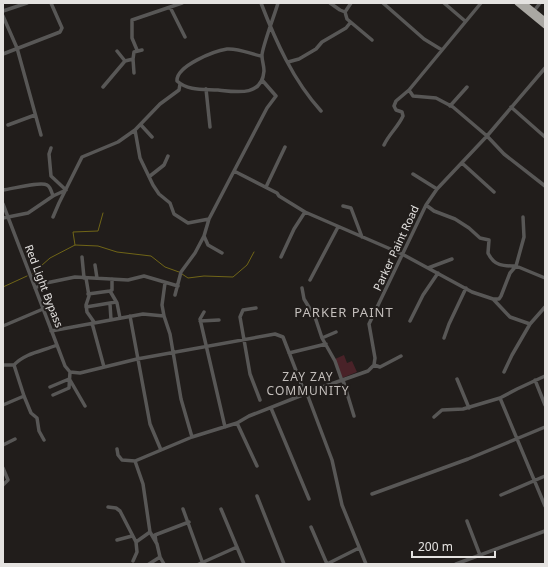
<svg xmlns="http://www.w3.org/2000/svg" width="548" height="567" font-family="'Noto Sans',sans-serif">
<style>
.green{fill:#492228}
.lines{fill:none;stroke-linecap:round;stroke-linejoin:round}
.stream{stroke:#706517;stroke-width:1}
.minor{stroke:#585756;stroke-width:3.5}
.highway{stroke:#aaa8a3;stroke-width:5}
.labels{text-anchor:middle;stroke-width:4;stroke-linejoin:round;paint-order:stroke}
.street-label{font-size:11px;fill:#e4e2e0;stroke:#211d1b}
.neighbourhood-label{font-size:12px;letter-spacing:1px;fill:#c4bfbc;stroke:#211d1b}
.quarter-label{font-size:13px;letter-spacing:1px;fill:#c4bfbc;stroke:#211d1b}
</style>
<rect width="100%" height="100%" fill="#211d1b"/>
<path class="green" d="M344,355L347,363L352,361L357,372L342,378L335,359Z"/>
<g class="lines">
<path class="stream" d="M75,245L73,232L98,231L103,213
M33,273L50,258L75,245L98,246L117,252L151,256L165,267L179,272
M182,274L188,278L204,276L233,277L247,265L254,252
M3,287L27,276"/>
<path class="minor" d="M261,3C276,42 293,80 321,111
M330,3L340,10L345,12
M351,3L345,12L347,19L372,40
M383,3L424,39L442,50
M444,3L465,21
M481,3L409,90L413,96L436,98L453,107L487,136L504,154L545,186
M170,7L185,37
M3,11L27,3
M534,11L540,3
M3,16L17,48L41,135
M137,50L132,38V20L182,3
M117,51L125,61L133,59L134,73
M3,54L60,32L62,28L51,3
M261,56C251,54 238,48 227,49C214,51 176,66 177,81C188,91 204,89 218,90C236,92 262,97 264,71C264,65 262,61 262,56C261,50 276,11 278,3
M133,59L134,52L142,50
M288,62L299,59L316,49L322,42L346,28L350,23
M180,84L179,90L160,104L135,130L140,158L153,185L159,194L170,203L174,214L188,223L209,219
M103,87L125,61
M206,89L210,127
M450,106L467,87
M511,107L545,137
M8,125L35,115
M141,125L152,137
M384,145C389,134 398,127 403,116L402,112L396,110L394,106L396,101L409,90
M462,163L494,192
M234,171L277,193L279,196L305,212L402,254L472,292L493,299L510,317L530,324L545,307
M413,174L437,189
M150,176L164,165L168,156
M266,187L285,147
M3,190C12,189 41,181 47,185C50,186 52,193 53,196
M3,204L57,345L65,366L70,372
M426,205L434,211L455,219L469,228L480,238L489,240L488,253C494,266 503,266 516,266
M343,206L351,208L362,237
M53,217L59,203L82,157L118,142L135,130
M523,217L524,237L516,266L545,278
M3,218L28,213L53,196L66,190L51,176L49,154L51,148
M204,236L208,245L222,253
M82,257L84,278
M281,257L294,229L305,212
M95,265L97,278
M428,268L452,259
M86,278L89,296L86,305L87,312L94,322
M310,280L338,227
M35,288L46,283L75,277L128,280L144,276L178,286
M302,288L304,299L315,317L322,338L335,361L342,381
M110,291L117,303L120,318
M110,291L112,290V279
M88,294L110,291
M175,295L181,272L195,253L204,236L209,219L234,171L267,108L276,96L262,80
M493,299H499L501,296L510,273L516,266
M110,304L111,320
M86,307L116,302
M256,308L243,310L240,317L250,374L260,400
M204,312L200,319L225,427
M130,316L150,424L161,450
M164,316L162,305L165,283
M200,321L219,320
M410,321L423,295L438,273
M92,323L104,367
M3,326L43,309
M51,331L143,314L164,316L170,334L181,399L192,437
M322,338L336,332
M444,338L449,324L466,288
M289,353L326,344
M3,365H14
M374,365L380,367L401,356
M70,372L80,373L137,359L275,334L283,337L302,386L306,391L314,390L368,371L374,365L375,358L369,324L426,205L437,189L487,136L545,68
M504,372L512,355L530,324
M457,379L469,408
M70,380L85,406
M343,380L354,416
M535,380L545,405
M50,387L69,379
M53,395L69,388L70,372
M500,398L545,506
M3,405L24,396
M271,408L309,499
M434,417L442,410L463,409L500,398L517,389L545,376
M237,423L257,466
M44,440L39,431L37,418L31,413L24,396L14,365C25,353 43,351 57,345
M3,445L15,439
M117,449L118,455L122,460L135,461
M3,468L8,480L3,485
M372,494L468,459L545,427
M501,495L545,476
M257,496L284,564
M108,507L116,508L120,511L136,542
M183,509L203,564
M221,509L244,564
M467,521L480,555
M311,527L327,564
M117,540L132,536
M156,542L155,535L189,522
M133,561L137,552L136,542L150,532
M149,564L160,557
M164,564L160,557L157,544L150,532L143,484L135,461L192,437L237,423L249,416L305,394L306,391L332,460L342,505L366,564
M199,564L237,547
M327,564L359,548
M456,564L545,531"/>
<path class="highway" d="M517,3L545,26
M524,3L545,20"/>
</g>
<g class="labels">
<g class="street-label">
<text transform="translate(396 248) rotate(-65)" y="4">Parker Paint Road</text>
<text transform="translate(44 286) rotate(69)" y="4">Red Light Bypass</text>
</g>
<g class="neighbourhood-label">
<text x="308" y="381">ZAY ZAY<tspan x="308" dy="14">COMMUNITY</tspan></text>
</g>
<g class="quarter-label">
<text x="344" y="317">PARKER PAINT</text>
</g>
</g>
<rect width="548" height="567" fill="none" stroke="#e4e2e0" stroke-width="8"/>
<path d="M412 551v6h83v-6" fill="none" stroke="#e4e2e0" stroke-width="2"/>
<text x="418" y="551" font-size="12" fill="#e4e2e0" stroke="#211d1b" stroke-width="3" paint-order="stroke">200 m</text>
</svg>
